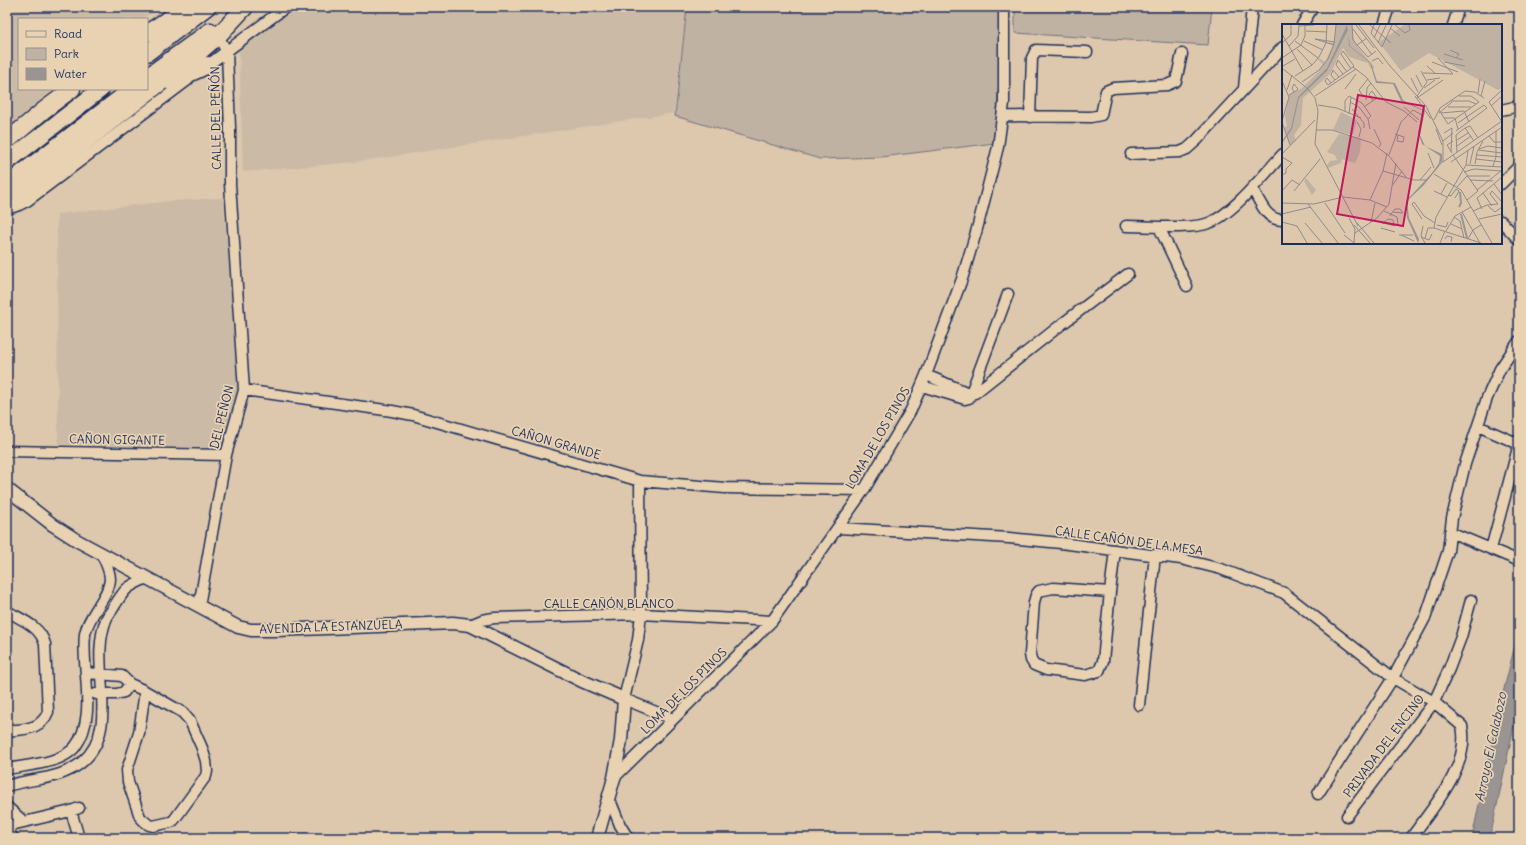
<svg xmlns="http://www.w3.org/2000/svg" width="1526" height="845" font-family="Delius,sans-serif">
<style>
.built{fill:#cbbaa6}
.green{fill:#c0b2a2;stroke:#6e7080}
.water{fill:#9a9492;stroke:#676c7d}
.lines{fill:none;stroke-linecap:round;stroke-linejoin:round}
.minor-casing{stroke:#1b2f5e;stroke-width:13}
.tertiary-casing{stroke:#1b2f5e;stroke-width:15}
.trunk-casing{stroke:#1b2f5e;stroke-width:19}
.minor{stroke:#e9d2b2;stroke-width:10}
.tertiary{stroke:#e9d2b2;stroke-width:12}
.trunk{stroke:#e9d2b2;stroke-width:16}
.labels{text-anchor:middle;stroke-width:3.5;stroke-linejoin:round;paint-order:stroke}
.street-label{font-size:12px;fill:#1b2f5e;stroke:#e9d2b2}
.water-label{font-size:13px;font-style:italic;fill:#344368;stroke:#e9d2b2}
.inset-river{fill:none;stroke:#9a9492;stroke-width:2}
.inset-road{fill:none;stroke:#8f8b8d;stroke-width:1}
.view{fill:#c2185b;fill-opacity:0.15;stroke:#c2185b;stroke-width:2}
.inset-edge{fill:none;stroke:#1b2f5e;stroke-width:2}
</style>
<rect width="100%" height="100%" fill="#ddc8ad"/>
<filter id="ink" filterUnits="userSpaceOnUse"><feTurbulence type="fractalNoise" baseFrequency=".025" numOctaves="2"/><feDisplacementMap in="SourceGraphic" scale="8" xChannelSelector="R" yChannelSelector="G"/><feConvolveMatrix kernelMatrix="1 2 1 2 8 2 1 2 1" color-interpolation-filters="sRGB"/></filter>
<g filter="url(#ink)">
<path class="built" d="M7,7H163L141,19H19V89H54L7,128Z
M296,7H687L674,113L356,162L243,172L239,50Z
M223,198L240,383L224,448L58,444L57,214L170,201Z"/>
<path class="green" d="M687,7H1000L999,75L995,143L881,157L820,159L675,116Z
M1015,7H1212L1208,45L1015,33Z"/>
<path class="water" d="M1519,629V702L1490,838H1472L1499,709Z
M302,833L319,834L337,838H271Z"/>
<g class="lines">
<defs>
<path id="minor" d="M1302,25L1313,7
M1384,25L1390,7
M1453,25L1459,7
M204,68L286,7
M1244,88L1252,7
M1501,110L1519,106
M1002,116L1091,117L1101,115L1106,91L1113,88L1167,85L1176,81L1182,54
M1030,117L1032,58L1036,50L1087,52
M1131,154L1180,152L1187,149L1197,140L1283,47
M1501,184L1519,166
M1252,188C1260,201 1266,221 1283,220
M7,209L19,205L27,201L188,80
M1501,221L1519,240
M1126,226C1147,226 1190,230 1209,223C1233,214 1265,173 1283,154
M1159,227L1187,286
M926,375L971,394L975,393L1062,324L1128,274
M922,386L965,399L969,398L1008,294
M244,390L392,411L413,415L640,481L725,488L864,490
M1478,426L1519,444
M7,451L226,455
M640,481L641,614L638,640L624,699L673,719
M839,528L1009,538L1061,543L1181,559L1221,569L1284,593L1393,678L1434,702L1462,726C1471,766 1432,808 1411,838
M1450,532L1517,560
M1491,549L1519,444
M1110,592L1053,588L1039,591L1036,595L1034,602L1030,654L1031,660L1034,665L1046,670L1085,675L1099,671L1103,661L1110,592L1115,550
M199,606L226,455L244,390L230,184V128L227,52L218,36
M7,611C22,620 40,626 45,644L48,712C41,730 24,729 7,731
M470,625L482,620L494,618L641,614L772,621
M87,673L122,676L130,684L145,691L182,712L190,721L202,748L206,761L207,771L206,776L174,820L171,822L153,826L149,825L144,821L140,817L128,782L127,770L139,733L145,691
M96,694H117L124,692L130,684
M1139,705L1155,555
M7,769C27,765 61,764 75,747C98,717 81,668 85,634C88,615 109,597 110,579C110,570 105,561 101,553
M614,778L772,621L864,490L911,410L926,375L962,279L977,229L998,147L1004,103V7
M7,786C32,778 61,780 82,762C122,729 88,664 106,620C107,616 110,613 112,610C125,589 124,588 147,578
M1318,794L1393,678L1426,616L1448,551L1452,518L1465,464L1487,398L1500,369L1519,341
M607,802L612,805L620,825L628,838
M7,807L23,821
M71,811L79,838
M1347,816L1434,702L1449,669L1461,637L1471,600
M7,826L71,811L79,808
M8,826L12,838"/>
<path id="tertiary" d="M7,489L53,525L78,541L238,627L251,630H276L428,624L453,623L470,625L582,681L624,699L621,740L614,778L597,838"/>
<path id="trunk" d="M147,33L187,7
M147,53L207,7
M147,77L210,31
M171,82L208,65
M7,141L44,110L72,89
M7,162L101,89
M7,186L23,172L132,89
M7,205L32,183L195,56L218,36L245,7"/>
</defs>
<use href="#minor" class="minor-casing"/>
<use href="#tertiary" class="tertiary-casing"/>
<use href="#trunk" class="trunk-casing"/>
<use href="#minor" class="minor"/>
<use href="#tertiary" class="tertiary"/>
<use href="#trunk" class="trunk"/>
</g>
</g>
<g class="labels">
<g class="street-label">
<text transform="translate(216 118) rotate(-91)" y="4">CALLE DEL PEÑÓN</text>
<text transform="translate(222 417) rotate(-76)" y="4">DEL PEÑON</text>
<text transform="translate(878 438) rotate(-60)" y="4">LOMA DE LOS PINOS</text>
<text transform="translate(117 440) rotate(1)" y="4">CAÑON GIGANTE</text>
<text transform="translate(556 443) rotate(16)" y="4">CAÑON GRANDE</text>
<text transform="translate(1129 541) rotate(8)" y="4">CALLE CAÑÓN DE LA MESA</text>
<text x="609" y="608">CALLE CAÑÓN BLANCO</text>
<text transform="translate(331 627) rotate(-2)" y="4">AVENIDA LA ESTANZUELA</text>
<text transform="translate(684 691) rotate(-45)" y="4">LOMA DE LOS PINOS</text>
<text transform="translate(1384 746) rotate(-53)" y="4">PRIVADA DEL ENCINO</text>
</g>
<g class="water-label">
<text transform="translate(1490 747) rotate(-78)" y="5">Arroyo El Calabozo</text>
</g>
</g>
<g transform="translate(1282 24)">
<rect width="220" height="220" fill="#ddc8ad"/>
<path d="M54,1H70L71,13L75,22L93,44L89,45L86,39L67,33L61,24L48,50L21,74L19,101L12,111L14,117L8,121L2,104L5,102L3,92L7,71L20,64L37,47L41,40L36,36L37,34L43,38L51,21L44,19L52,18ZM122,1H220V64L216,66L147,29L119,47L97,18ZM59,88L75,96L71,111L51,106ZM57,110L79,114L78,128L73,139L60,135L59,139L46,144L45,141L48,137L55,136L53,131L45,128ZM24,154L34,166L30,171L22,157Z" fill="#c0b2a2"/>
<path d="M65,1L68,22L89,39L95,57L113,59L121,76L143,87L138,111L143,122L160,130V137L142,161L125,177L127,194L137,215L136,219L125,194L124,177L150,149L157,139L158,132L140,120L136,108L142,87L119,77L111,60L94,59L88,39L67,22L66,6L45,47L17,74L10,105L1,118L0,124V117L9,104L16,73L45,44Z" fill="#9a9492"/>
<path class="inset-river" d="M177,183L179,179L178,168M179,190L185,214"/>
<path class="inset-road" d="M70,1L71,16L75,21L86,33L94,27M74,1L92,24M77,1L108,42L144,82L161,117V137L145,156H132L101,147M88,1L109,19M92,1L89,9L100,23L110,1M113,1L123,9L128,6L127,1M17,2L32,1M108,4L118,12M71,5L90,31M24,7L45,8M0,10L21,47M92,14L98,1M33,15L53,18M33,15L52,21M13,17L36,34M22,17L41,26M0,19L9,11V1M96,19L104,1M75,21L85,14M7,22L16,12L17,1M15,25L30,41M168,26L177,30L174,34M162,30L181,36M0,34L19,21L23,12V1M56,36L54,41L61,50M56,36L65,48M90,37L96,34L101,40M150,38L176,48M162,38L183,42M1,42L13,35M145,42L154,50M71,43L84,53L104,78L122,87L135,98M0,44L26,65L33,74L36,87L33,120L76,202M141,49L171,50L156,34M134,51L140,63M13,52L30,41L37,33L44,19L45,1M129,54L136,68M53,56L49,51L51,46L57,53M145,56L158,54M0,57L7,73L0,97M20,58L37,46L46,35L52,20L54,1M49,59L45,54L43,57L46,61L71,43L72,42L61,27L59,30L69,45M142,64L153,56M63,65L74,50M5,66L10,51M196,69L198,55M7,71L12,68L14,67L16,65L12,60L10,64L12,68M33,72L74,45M81,72L77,66L86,55M133,72L149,95M135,72L145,58L139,47M199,72L203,57M135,74L161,56M84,76L85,64L89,59M169,77H187L194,80M68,78L77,83L86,95L88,105M36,81L55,84L79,94M83,82L95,74L90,67L87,70L91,77M209,82L220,72M122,83L137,96M166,83H189M70,85L82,99V104M157,86L166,100L197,78L189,72H177M63,87V77L67,72L80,79L89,92L86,95M157,89L170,78M159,89L182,87L187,98M67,90L69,73M162,94H173L176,105M152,96L158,84L183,67L193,68L202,74M0,98L8,121M75,98L79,105L77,113M220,98L207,78L220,66M183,104L192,117M92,105L99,120L97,123M154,105L160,121M34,106H50L90,119L107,132L124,153M174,107L205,84L202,81L176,99M162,109L170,104L169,128M113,110L122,113L121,118L115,117L116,111M207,112L212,118H220M175,116L186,109M161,117L171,109M175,122L189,112M197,125L206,122L220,124M196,126L220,129M175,128L174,111L183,104L188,102L196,114M146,129L152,144M170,129L165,121L171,117M0,130L33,96M107,131L119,98L131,86L140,91M171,131L196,167L185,176M195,131L220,133M0,133L10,139L4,145V149L0,151M194,135L220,138M161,138L220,97M169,138L220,103M188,140L192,122M193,140L195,128L201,117M184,141L186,126M211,142L214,133V107M182,148L192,145L219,147M152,150L179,166L210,219M138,156L149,143M188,156L211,157M212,160L220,171M110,161L114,139M175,163L185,152H208M195,166L220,146M0,167L10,156L18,161M12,167L38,135M152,167L165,173M201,169L210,182M159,170L165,159M166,171L169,172L174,165L177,167L173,174M61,173L88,176L105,183M88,176L101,147L105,129M0,179L32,180L57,174M43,179L63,209M26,180L56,219M216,180L208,170L210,167L220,178M206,182L213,188L220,183M200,185L195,174L220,153M102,187L115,193L116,201M191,187L205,181L216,180M180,188L198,219M0,190L29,183M108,192L109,190L113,185H118L121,189L111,188M172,193L178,197L182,214M67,194L73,205L72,219M140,195L130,180L132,178L142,192L153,199M197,195L220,190M0,198L15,202L25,219M89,198L93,179M23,199L40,219M75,199L92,219M101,199L113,202M100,200L106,195L111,196L112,201M169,200L180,205M72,201L88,219M155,201L164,203L166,198M141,202L139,212L143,219M99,204L113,208M152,204L199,219M164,207L173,192L189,183M73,209L95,194L107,180L110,162L120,147M62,211L72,219M117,211H131M119,211L132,217M139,213L147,216L150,210M143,214L146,204H152L154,193L184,141L220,143M163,215L165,212L170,213L169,218M186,215L191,206L199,201M158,219L163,207"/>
<path class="view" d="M76,71L142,82L121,202L55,190Z"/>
<rect width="220" height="220" class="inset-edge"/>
</g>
<rect width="1526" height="845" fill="none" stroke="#e9d2b2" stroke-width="24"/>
<rect x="12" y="12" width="1502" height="821" fill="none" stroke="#1b2f5e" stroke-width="1.5" filter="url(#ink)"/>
<rect x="18" y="18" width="130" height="72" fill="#e9d2b2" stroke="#979190"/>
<rect x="26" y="31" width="20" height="6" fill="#e9d2b2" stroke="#979190"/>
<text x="54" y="38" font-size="12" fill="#1b2f5e">Road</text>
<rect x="26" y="48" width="20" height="12" fill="#c0b2a2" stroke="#979190"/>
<text x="54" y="58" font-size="12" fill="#1b2f5e">Park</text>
<rect x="26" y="68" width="20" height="12" fill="#9a9492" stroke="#979190"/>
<text x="54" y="78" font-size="12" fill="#1b2f5e">Water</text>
</svg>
